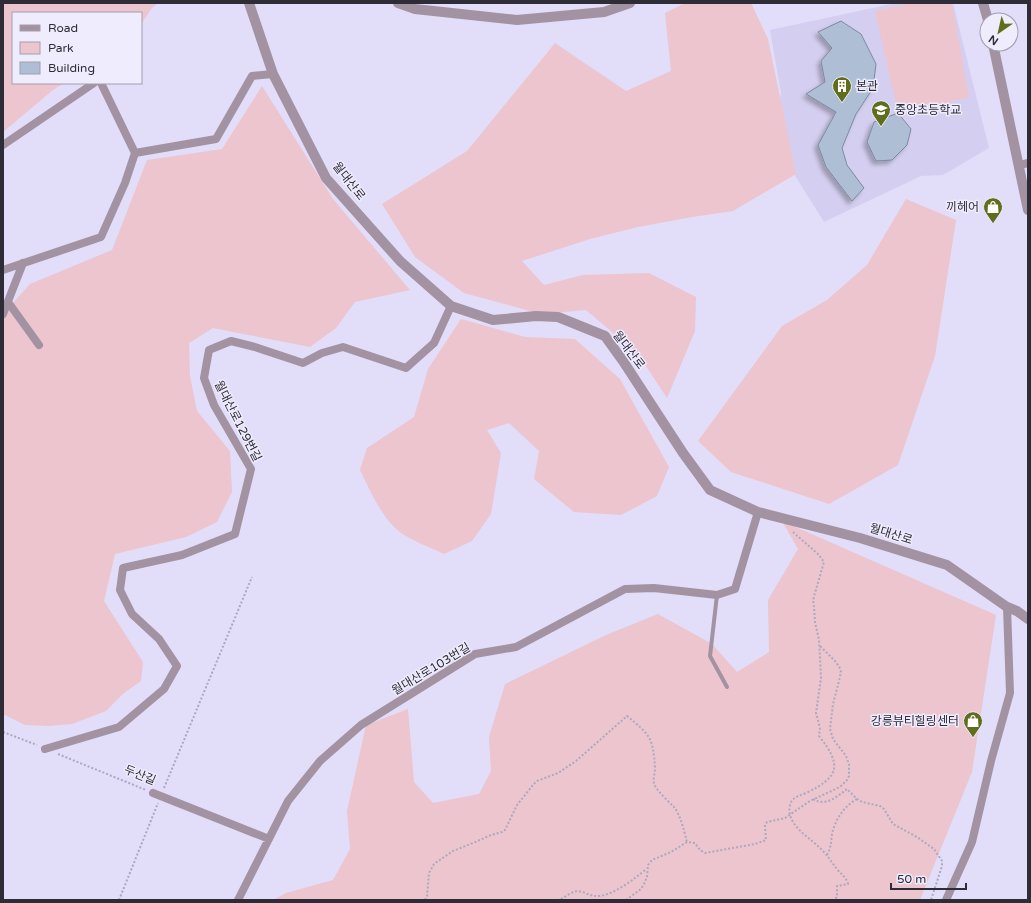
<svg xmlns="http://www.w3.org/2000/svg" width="1031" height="903" font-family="'Varela Round','Noto Sans KR',sans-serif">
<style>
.built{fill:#d4cff0}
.green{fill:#ecc5ce}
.building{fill:#aebed5;stroke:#7b8aa0;filter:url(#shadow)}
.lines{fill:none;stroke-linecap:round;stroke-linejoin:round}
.path{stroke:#aca8be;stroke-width:2;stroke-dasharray:2 2;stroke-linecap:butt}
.service{stroke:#a392a2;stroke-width:4}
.minor{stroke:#a392a2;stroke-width:8}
.tertiary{stroke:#a392a2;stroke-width:10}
.labels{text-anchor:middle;stroke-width:3;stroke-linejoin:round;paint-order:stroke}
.poi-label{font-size:12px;fill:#2e2c37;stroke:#efecfd;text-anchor:start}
.street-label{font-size:12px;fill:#2e2c37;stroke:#efecfd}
</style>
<defs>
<filter id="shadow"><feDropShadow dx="-3.5" dy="3.5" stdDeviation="2" flood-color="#0004"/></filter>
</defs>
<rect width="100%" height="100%" fill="#e2ddf9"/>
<path class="built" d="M896,3H953L989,148L943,175L921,176L824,222L784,158L778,111L781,93L770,30Z"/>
<path class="green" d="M3,3H158L152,8L141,24V13H13V83H64L53,90L3,132Z
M685,3H751L768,39L796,174L733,211L692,217L638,227L590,239L522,261L544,285L583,275L649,273L696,297L695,331L667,398L638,354L586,310L541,314L464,293L415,257L382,204L467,151L555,43L626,91L671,71L665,13Z
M912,3H952L969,97L913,112L895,100L875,11Z
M262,86L333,199L410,290L355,302L336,328L310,347L213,328L189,343L190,376L197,411L230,451L232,492L217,522L186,537L115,554L104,601L143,662L141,681L124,693L106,711L72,724L48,726L25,725L3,714V314L30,284L112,250L147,160L222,149Z
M906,199L956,220L935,356L898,465L829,504L731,472L698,441L782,326L827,300L867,265Z
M461,319L525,337L575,339L620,379L669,467L657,496L621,515L574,512L534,479L539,451L509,423L487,430L501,453L491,514L472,541L444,554C428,546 408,540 395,528C379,512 370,490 360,470L367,448L414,417L428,369Z
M782,521L996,615L972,772L920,900H273L286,893L333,880L350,849L347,811L366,725L408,709L414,782L433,803L479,794L491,771L489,737L505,684L606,635L658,614L712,644L737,672L769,652L768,600L798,549Z"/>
<path class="building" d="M841,21L861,34L876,64L873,88L856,114L842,148L847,165L864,188L852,201L826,167L818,145L836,112L806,94L825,82L821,61L832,48L818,32Z
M898,113L911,129L907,145L892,160L876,161L867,142L874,122Z"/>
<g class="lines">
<path class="path" d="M793,532L818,554L824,562L813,600L814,606L815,622L819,640L820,657L821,678L816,713L820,728L819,736C842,765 840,777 806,793C799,796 792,797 790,805C785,825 811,838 822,850C828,856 832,863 837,869C842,875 846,877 848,884L837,886V897L834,900
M3,732L37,745
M58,754L146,790
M164,788L252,577
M813,799C825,807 837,797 847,789L857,799L862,802L880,806L884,809L893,824L917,837L934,849L942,861V866L931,900
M827,855C831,848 831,842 832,834C835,820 844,806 857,799
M119,900L158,803
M425,900L427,896L429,873L434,864L453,851L473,843L491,835L502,832L505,830L517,805L533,785L537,781L558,773L576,761L627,716C650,735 653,737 655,768C655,774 652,780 655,786C660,794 668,801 674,807C681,816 684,831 687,842
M557,900C564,899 570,892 577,891C583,891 590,896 595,896C610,898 636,878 646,869
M626,900L641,889L644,884L647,877L648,865L652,860L671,852L687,842L695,843L700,850L705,853L755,844L766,840L765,825L767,822L785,818L810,801L840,787L847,780L849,776V764L846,756L833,739L830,729L833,704L840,677L841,670L836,662L820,646"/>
<path class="service" d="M717,595L710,656L727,687"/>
<path class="minor" d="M101,83L135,153
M3,145L94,83
M1020,165L1028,163
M3,270L101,237L125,183L135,153L216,139L252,76L273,74
M8,302L39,345
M3,314L23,263
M45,749L119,727L164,689L177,666L159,639L132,614L120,590L123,568L182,555L235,534L251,469L214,405L204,378L209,350L231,341L255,347L303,363L322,353L343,347L406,368L434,343L451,306
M153,793L269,839
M238,900L288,801L320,761L361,725L475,654L516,647L625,589L654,588L717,595L735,589L758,512
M946,900L972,842L991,761L1010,693L1007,607"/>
<path class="tertiary" d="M249,3L273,74L326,178L400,261L451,306L493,320L536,316L558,317L605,336L623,361L683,453L710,490L758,512L860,538L947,565L1007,607L1017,611L1028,619
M398,3L415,9L517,20L604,12L630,3
M983,3L988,20
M993,44L1028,210"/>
</g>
<defs>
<symbol id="building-pin" viewBox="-11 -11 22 30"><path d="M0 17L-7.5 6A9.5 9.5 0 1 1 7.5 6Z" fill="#5e6e1b" stroke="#efecfd"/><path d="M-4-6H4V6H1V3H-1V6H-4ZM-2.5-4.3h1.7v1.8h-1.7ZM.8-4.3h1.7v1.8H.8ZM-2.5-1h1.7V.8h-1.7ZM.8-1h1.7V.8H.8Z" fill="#fff"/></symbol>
<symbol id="school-pin" viewBox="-11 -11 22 30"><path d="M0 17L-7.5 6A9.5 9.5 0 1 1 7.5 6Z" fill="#5e6e1b" stroke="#efecfd"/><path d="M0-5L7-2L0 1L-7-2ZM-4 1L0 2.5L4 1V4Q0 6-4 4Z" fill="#fff"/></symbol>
<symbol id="shop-pin" viewBox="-11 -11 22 30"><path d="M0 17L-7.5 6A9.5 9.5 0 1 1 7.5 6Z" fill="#5e6e1b" stroke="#efecfd"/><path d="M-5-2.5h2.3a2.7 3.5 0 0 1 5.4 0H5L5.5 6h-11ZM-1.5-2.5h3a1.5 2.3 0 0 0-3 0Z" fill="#fff"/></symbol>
</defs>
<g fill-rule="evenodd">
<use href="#building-pin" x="831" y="75" width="22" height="30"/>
<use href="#school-pin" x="870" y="99" width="22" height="30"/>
<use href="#shop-pin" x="982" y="196" width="22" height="30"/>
<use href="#shop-pin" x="962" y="710" width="22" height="30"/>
</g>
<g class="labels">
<g class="poi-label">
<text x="856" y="90">본관</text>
<text x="895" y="114">중앙초등학교</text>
<text x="979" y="211" text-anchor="end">끼헤어</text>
<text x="959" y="725" text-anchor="end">강릉뷰티힐링센터</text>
</g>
<g class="street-label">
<text transform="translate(349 181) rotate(52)" y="4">월대산로</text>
<text transform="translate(629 350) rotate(53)" y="4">월대산로</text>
<text transform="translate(238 421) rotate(63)" y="4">월대산로129번길</text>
<text transform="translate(891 534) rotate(17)" y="4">월대산로</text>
<text transform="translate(431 669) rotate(-31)" y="4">월대산로103번길</text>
<text transform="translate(140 775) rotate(22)" y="4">두산길</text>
</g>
</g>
<rect width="1031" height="903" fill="none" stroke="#2e2c37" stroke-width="8"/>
<rect x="12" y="12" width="130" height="72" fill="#efecfd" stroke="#a29fae"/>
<rect x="20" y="25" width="20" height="6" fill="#a392a2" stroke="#a29fae"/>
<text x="48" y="32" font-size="12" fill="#2e2c37">Road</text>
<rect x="20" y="42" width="20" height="12" fill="#ecc5ce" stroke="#a29fae"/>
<text x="48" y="52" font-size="12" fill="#2e2c37">Park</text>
<rect x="20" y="62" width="20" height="12" fill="#aebed5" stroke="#a29fae"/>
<text x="48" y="72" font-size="12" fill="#2e2c37">Building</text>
<g transform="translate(999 32) rotate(214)"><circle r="19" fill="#efecfd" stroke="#a29fae"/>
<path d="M0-3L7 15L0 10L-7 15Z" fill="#5e6e1b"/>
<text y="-6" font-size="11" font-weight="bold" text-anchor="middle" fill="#2e2c37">N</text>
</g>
<path d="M891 883v6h75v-6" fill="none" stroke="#2e2c37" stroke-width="2"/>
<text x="897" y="883" font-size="12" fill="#2e2c37" stroke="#efecfd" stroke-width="3" paint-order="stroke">50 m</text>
</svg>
